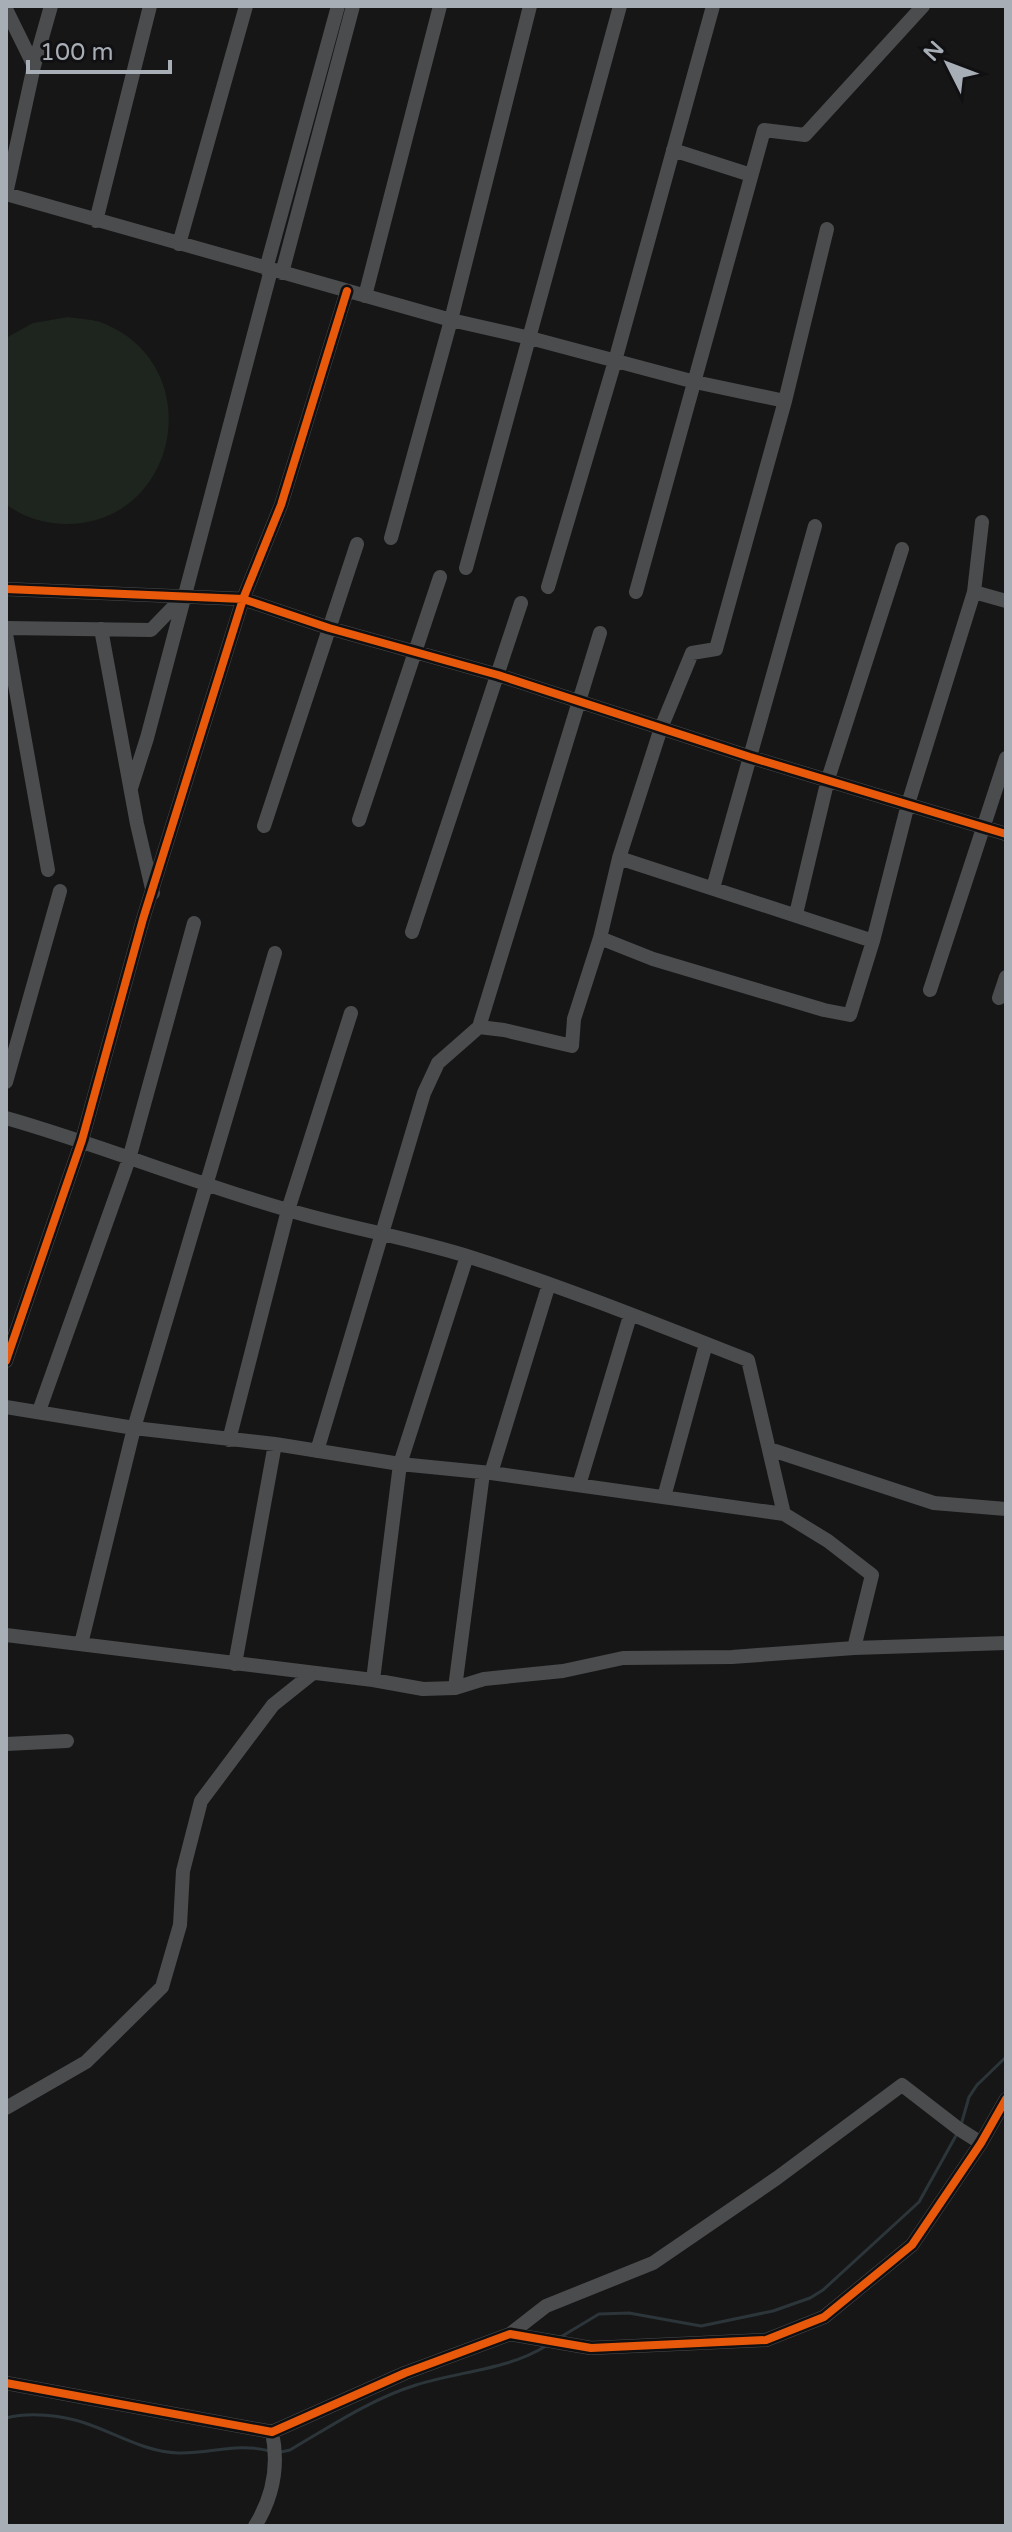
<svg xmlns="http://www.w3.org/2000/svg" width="1012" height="2532" font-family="'Varela Round',sans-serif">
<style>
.pitch{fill:#1e241e}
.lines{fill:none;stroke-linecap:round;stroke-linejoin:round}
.stream{stroke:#2c3539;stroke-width:3}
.minor{stroke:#4a4c4e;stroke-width:14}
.cycleway-casing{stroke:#101012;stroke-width:13}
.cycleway{stroke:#e8590c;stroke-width:8}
</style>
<rect width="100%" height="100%" fill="#161616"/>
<path class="pitch" d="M68,317C80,319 94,319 105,324C210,368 178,527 63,524C43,523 22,517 6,504V338L33,323Z"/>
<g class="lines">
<path class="stream" d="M961,2125L969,2097L977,2085L1006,2057
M559,2338L599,2314L629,2313L701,2326L773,2311L810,2298L823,2290L919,2202L958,2132
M6,2418C30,2412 61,2415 85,2423C115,2433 145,2452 178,2453C211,2454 236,2442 270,2451
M281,2452L290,2450C331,2426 371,2399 416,2385C460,2371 507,2370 546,2346"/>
<path class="minor" d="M6,9L34,66
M673,150L751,175
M6,194L451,320L530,338L695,382L785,401
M6,194L34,66L51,6
M96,221L150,6
M179,244L246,6
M266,269L338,6
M282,273L353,6
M365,296L440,6
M391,538L451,320L530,6
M466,568L620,6
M548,587L615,361L713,6
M6,589L243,599L329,628L498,675L750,757L1006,834
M636,592L764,130L805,135L923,6
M974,592L1006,601
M6,628L151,630L181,599
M101,629L137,824L153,893
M6,634L48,870
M131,788L147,738L271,270
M359,820L440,577
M264,826L357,544
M619,858L873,941
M713,888L815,526
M796,914L828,779L902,549
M412,932L521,603
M600,938L653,959L824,1010L850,1015L873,941L908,804L974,592L982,522
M930,990L1006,758
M999,998L1006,977
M479,1027L504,1030L572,1046L574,1019L600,938L619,858L661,728L692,653L716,649L785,401L827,229
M6,1082L60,891
M6,1118C101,1145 193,1183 288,1210C348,1228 410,1238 470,1257C564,1287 656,1324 748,1360L784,1514
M6,1361L82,1140L143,919L243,599L281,505L347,291
M6,1407L134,1428L275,1444L400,1464L491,1473L784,1514L828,1541L872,1575L854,1648
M39,1411L129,1159L194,923
M229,1440L288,1210L351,1013
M769,1449L934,1503L1006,1509
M317,1451L424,1093L438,1063L479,1027L600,633
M491,1473L549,1284
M579,1485L630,1316
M664,1497L706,1344
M6,1635L373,1680L423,1689L455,1688L484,1679L563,1671L623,1658L732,1657L854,1648L1006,1643
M81,1644L134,1428L275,953
M235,1664L275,1444
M373,1680L400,1464L467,1256
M455,1688L483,1473
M6,1744L67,1741
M6,2108L86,2062L162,1987L180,1925L183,1871L201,1801L273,1705L313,1673
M510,2334L546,2306L653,2263L777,2178L902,2085L959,2129L981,2143
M6,2383L272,2432L405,2373L510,2334L591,2348L766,2340L824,2317L912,2245L981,2143L1006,2099
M255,2526C273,2497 279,2465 272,2432"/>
<defs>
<path id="cycleway" d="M6,589L243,599L329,628L498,675L750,757L1006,834
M6,1361L82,1140L143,919L243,599L281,505L347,291
M6,2383L272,2432L405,2373L510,2334L591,2348L766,2340L824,2317L912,2245L981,2143L1006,2099"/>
</defs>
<use href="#cycleway" class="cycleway-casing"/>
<use href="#cycleway" class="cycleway"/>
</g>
<rect width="1012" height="2532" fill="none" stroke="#a8aeb6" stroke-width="16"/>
<g transform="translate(948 64) rotate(312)" stroke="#101012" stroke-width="6" paint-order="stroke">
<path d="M0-6L14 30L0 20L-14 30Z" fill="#a8aeb6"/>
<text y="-12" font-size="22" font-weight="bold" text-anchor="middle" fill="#a8aeb6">N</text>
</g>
<path d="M28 60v12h142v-12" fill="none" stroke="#a8aeb6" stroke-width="4"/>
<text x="40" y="60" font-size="24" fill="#a8aeb6" stroke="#101012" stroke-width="6" paint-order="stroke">100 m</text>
</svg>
